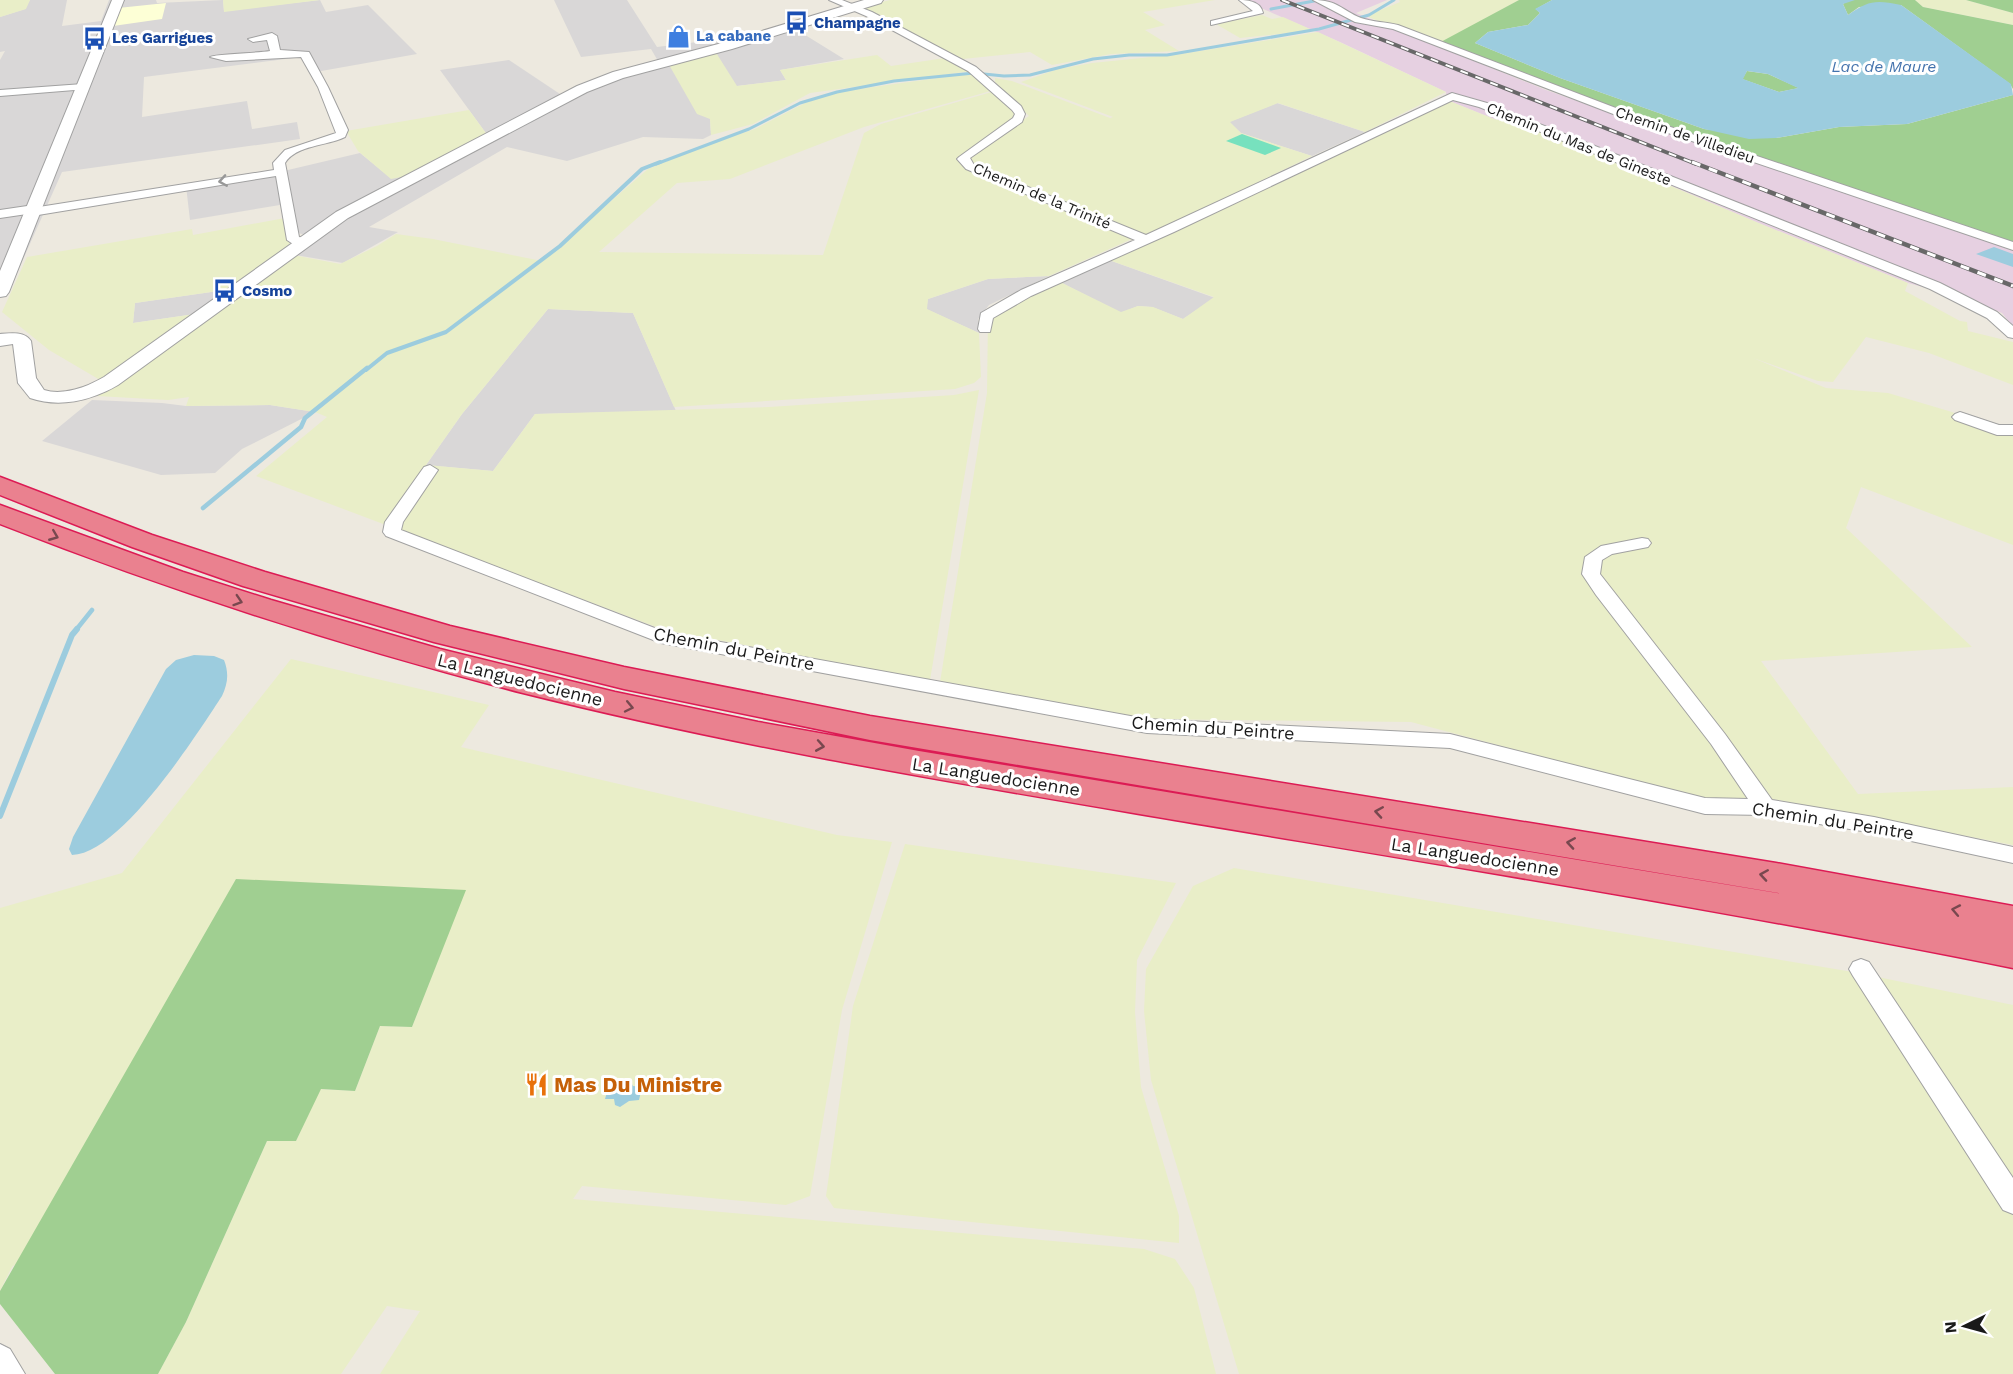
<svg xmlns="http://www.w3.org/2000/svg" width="2013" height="1374" font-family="'Work Sans',sans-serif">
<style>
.residential{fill:#d9d7d7}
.industrial{fill:#e6d0e1}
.education{fill:#fdffd6}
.farmland{fill:#e9eec8}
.forest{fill:#a0cf91}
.pitch{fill:#77e1be}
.water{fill:#9cccde;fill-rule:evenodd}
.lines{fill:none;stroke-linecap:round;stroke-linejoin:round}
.stream-far3{stroke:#9cccde;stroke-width:3}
.stream-far2{stroke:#9cccde;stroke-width:4}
.stream-far1{stroke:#9cccde;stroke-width:4.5}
.stream{stroke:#9cccde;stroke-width:6}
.minor-casing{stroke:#a1a1a1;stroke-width:2}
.tertiary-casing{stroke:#a1a1a1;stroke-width:2}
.motorway-casing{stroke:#dc1b54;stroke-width:3}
.minor{fill:#fff;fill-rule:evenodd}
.tertiary{fill:#fff;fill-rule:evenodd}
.motorway{fill:#ea818f;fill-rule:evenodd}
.rail-far1-casing{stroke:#686868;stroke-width:4}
.rail-casing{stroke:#686868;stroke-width:4.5}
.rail-far1{stroke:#fff;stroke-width:2;stroke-dasharray:8;stroke-linecap:butt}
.rail{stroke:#fff;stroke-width:3;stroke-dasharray:9;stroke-linecap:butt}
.oneway{stroke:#989898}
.oneway2{stroke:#78484f}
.labels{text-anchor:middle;stroke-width:6;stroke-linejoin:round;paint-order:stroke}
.far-transit-label{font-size:15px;font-weight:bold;fill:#164399;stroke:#fff;text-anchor:start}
.far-shop-label{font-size:15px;font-weight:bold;fill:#366cbe;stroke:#fff;text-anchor:start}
.far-street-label{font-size:15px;fill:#1a1a1a;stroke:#fff}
.far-water-label{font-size:16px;font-style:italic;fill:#4473ad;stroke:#fff}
.street-label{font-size:18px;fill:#1a1a1a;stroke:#fff}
.near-food-label{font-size:21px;font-weight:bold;fill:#c56008;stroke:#fff;text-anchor:start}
</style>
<rect width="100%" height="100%" fill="#ede9df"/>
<path class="residential" d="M30,0H67L62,26L101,21L109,0H156L157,3L223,0L224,11L320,0L326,12L368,5L417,54L310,73L301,57L144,77L142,117L247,101L252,129L297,122L300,139L62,172L9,291L0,292V60L5,51L0,52V17L25,9Z
M554,0H627L657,47L753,35L789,25L844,59L780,70L786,80L737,86L710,119L711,135L703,139L643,137L567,161L507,147L369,227L398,232L343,263L289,254L313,238L296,232L292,203L190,220L186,186L288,170L360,153L391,178L488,136L440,70L509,60L560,94L601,78L658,61L651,49L581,57Z
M1277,103L1365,132L1312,156L1241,133L1229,122Z
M1106,259L1215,298L1183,319L1152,307L1138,306L1121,313L1056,280Z
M1049,276L989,305L978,319L979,333L926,309L928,299L988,279Z
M225,290L195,314L133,323L135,303Z
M548,309L633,313L676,411L535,414L493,471L426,465L462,414Z
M92,400L162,403L186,406L270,405L315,412L242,449L215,473L161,475L42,441Z"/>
<path class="industrial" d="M1242,0H1387L1356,13L1546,90L1671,134L2013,247V327L2002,313L1967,299L1908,283L1761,224L1529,126L1494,119L1447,100L1446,92L1340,42Z"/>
<path class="education" d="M166,3L162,19L113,26L118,8Z"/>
<path class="farmland" d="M0,0H30L26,9L0,17Z
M223,0H320L224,12Z
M890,0H1215L1143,12L1165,25L1145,30L1179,51L1111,54L1052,65L1030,52L963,59L859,8Z
M1399,0H1519L1439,45L1366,16L1400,2Z
M1915,0H1966L2013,13V25L1923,7Z
M1262,15L1272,19L1283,17L1310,29L1308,31L1240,38L1216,24Z
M1318,32L1446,92L1365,132L1278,103L1230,122L1241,133L1312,156L1180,220L1146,234H1131L971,165L969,156L1029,116L995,82V78L1012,81L1110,118L1113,117L1021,82L1058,69L1092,63L1181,54Z
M715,51L737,86L786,80L780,70L877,55L891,66L945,58L972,71L810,93L753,124L711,135L710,119L697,114L668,63Z
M974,73L994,90L864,127L730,179L677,183L599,252L823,255L864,133L881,124L995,91L1005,99L1017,117L960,159L961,164L1132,237V239L1049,276L988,279L928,299L927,309L979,333L981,377L974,383L955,389L674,407L633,313L548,309L462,414L426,465L493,471L535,414L769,407L954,395L979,390L930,680L664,630L256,476L327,417L315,412L270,405L186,406L189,397L168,400L97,396L288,254L340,264L377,246L396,234L433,239L542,261L648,169L705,145L755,129L807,102L837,92Z
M1447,100L1494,119L1529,126L1761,224L1908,283L1905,291L1960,321L1967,322L1968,331L2013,342V385L1929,353L1866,337L1833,382L1818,381L1753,358L1826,388L1888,393L1952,412L2006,436H2013V545L1861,487L1846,528L1972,647L1761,661L1858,794L2013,787V845L1762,797L1600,580L1583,563L1622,623L1752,798L1704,800L1411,722L1141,719L940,682L987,393L988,317L1056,280L1121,312L1138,306L1153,307L1183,319L1214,297L1106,259Z
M469,110L488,136L412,175L391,179L358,151L346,131Z
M285,218L290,245L225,290L135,303L133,323L195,314L100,380L49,350L2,312L27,257L192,229L193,235Z
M291,659L489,705L461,747L837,835L892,842L842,1010L810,1196L786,1205L582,1186L573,1199L1144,1249L1175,1259L1194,1288L1216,1374H380L420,1311L387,1306L341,1374H158L186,1322L267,1141H296L320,1089L355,1091L380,1026L412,1027L465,890L12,1267L0,1291V908L122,873Z
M905,844L1176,883L1137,960L1135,1012L1141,1087L1179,1216V1243L834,1208L826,1196L853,1006Z
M1234,868L1859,973L2013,1211V1374H1239L1151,1080L1144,1011L1146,969L1193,886Z
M1873,976L2013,1005V1188Z"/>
<path class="forest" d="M1519,0H1552L1536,9L1540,13L1528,25L1488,32L1475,43L1560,78L1704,129L1776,138L1839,127L1907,124L2013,95V242L1667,126L1437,44Z
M1848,0H1915L1923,7L2013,25V89L2010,84L1901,5L1859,7L1848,15L1843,4Z
M1966,0H2013V13Z
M1747,71L1768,74L1799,88L1779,92L1742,79Z
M236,879L466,890L412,1027L380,1026L355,1091L321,1089L296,1141H267L186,1322L158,1374H55L0,1304V1291Z"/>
<path class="pitch" d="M1242,134L1281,148L1265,155L1226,141Z"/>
<path class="water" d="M1552,0H1855L1843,4L1848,15C1869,0 1876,0 1901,5L2011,84L2013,95L1907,124L1839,127L1776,138L1749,139L1704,129L1560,78L1475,43L1488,32L1528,25L1540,13L1535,9ZM1747,71L1768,74L1798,88L1779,92L1743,79Z
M1994,247L2013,254V267L1976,254Z
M194,655L214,656L224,660C229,673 228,683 222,696C197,734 121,854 72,855L69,849L73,837L166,669L176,660Z
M624,1080H630L633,1086L642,1087L639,1100L629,1101L620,1107L615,1105L614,1099H605L609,1085H619Z"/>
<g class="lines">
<path class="stream-far3" d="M1271,9L1314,1
M656,164L749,129L800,103L837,92L894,81L974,73L1004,76L1030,75L1093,59L1129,55H1167L1319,29L1369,15L1394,0"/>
<path class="stream-far2" d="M366,370L387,353L446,332L560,246L642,169L660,162"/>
<path class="stream-far1" d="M203,508L301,427L305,418L367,368
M76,630L92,610"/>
<path class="stream" d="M0,816L72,635L77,629"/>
<defs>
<path id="minor" d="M829,0H842L872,12L976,67L1021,106L1025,114L1022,122L970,158L974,165L1146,235L1452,93L1487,103L1940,283L1997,312L2013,326V338L2008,337L1987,318L1930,289L1479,107L1453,100L1174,232L1031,296L993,318L990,332H980L978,329L981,313L1021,290L1135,240L966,169L957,159L959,157L1013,118L1015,114L1012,110L968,71L866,16Z
M1239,0C1249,0 1261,2 1263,13L1211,25V21L1253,11Z
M1313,0C1338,0 1341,10 1361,18C1372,22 1387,22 1398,25L1629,113L2013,242V250L1621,117L1393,29L1355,22Z
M272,33L277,36L280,50L309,52L328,87L348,130L345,137C327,146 296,145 285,163L299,237L307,239L308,242L307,245L293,244L287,240L276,176L32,216L27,214L0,218V210L34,205L39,207L274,170L273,163L285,150L336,133L318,87L301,57L226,61L210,57C215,54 259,53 270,51L267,40L253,42L248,39Z
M83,84L88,87L87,89L0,96V90Z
M1960,412L1999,425H2013V435H1997L1955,420L1952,417L1955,414Z
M430,465L438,470L403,522L401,530L665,632L1147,719L1450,734L1705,798L1748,799L1711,744L1596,595L1582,574L1585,557L1601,546L1642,538L1648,539L1651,543L1648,547L1612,554L1602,560L1600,574L1725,734L1772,800L1874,817L2013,847V863L1874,833L1765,815L1705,814L1450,748L1147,733L661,643L386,536L383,532L385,522L424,467Z
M1861,959L1869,962L2013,1178V1214L2003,1210L1853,976L1849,969L1853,962Z
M0,1344L10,1349L25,1374H0Z"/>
<path id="tertiary" d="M112,0H124L9,292L6,296L0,297V271Z
M864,0H883L881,3L732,49L623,78L587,92L348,218L118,385C91,401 59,408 30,398L18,383L13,344L0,346V334C10,333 25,331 31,341L36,378L44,390C63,396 87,387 104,377L336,212L577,86L613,72L722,43Z"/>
<path id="motorway" d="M0,477L152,535L265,572L450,626L624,667L870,716L1776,863L2013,906V968C1735,912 1455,867 1175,820C957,783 738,747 523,693C345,647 171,591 0,524V505L183,572L271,600L440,649L615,692L758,722L919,751L1820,900L870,740L624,689L434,642L243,586L132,547L0,495Z"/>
</defs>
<use href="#minor" class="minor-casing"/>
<use href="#tertiary" class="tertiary-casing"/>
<use href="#motorway" class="motorway-casing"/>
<use href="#minor" class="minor"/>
<use href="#tertiary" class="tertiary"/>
<use href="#motorway" class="motorway"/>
<defs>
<path id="rail-far1" d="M1282,0L1696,164"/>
<path id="rail" d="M1692,162L2013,286"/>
</defs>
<use href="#rail-far1" class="rail-far1-casing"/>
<use href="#rail" class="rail-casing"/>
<use href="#rail-far1" class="rail-far1"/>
<use href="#rail" class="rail"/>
</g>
<defs><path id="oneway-chevron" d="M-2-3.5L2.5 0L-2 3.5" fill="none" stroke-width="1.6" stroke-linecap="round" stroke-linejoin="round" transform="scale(1.5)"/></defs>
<use class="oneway" href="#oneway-chevron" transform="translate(223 181) rotate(171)"/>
<g class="oneway2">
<use href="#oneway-chevron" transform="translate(54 536) rotate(22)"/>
<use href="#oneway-chevron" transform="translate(238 601) rotate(18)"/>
<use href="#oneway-chevron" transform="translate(629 707) rotate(12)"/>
<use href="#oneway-chevron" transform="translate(820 746) rotate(10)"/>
<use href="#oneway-chevron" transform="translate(1379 812) rotate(-171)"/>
<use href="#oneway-chevron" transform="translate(1571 843) rotate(-171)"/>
<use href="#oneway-chevron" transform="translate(1764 875) rotate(-171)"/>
<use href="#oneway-chevron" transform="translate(1956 910) rotate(-169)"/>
</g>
<defs>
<symbol id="bus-bare" viewBox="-9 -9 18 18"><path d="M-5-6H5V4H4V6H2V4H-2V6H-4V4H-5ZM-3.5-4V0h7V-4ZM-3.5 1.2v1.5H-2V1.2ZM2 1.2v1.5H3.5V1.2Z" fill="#1a4fb4" stroke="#fff" stroke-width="2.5" paint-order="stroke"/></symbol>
<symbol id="shop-bare" viewBox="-9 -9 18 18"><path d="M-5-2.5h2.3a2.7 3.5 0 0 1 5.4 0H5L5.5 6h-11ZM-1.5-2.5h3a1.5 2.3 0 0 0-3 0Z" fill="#3f7fe0" stroke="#fff" stroke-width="2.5" paint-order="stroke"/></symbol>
<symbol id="restaurant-bare" viewBox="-9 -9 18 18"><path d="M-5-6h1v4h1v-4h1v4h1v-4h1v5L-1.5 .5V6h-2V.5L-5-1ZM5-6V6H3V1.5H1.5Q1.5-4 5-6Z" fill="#e8710a" stroke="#fff" stroke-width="2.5" paint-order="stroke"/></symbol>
</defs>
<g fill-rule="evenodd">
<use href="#bus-bare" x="780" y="6" width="33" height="33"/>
<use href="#shop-bare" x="662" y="20" width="33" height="33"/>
<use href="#bus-bare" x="78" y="22" width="33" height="33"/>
<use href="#bus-bare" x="208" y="274" width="33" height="33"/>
<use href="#restaurant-bare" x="520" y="1068" width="33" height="33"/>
</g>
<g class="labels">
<g class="far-transit-label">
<text x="814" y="28">Champagne</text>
<text x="112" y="43">Les Garrigues</text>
<text x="242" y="296">Cosmo</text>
</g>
<g class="far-shop-label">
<text x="696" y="41">La cabane</text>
</g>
<g class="far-street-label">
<text transform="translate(1685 135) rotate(19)" y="5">Chemin de Villedieu</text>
<text transform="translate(1579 144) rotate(22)" y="5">Chemin du Mas de Gineste</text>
<text transform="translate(1042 196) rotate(23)" y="5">Chemin de la Trinité</text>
</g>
<g class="far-water-label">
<text x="1884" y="72">Lac de Maure</text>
</g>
<g class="street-label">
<text transform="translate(734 649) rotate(11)" y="6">Chemin du Peintre</text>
<text transform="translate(520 680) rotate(14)" y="6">La Languedocienne</text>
<text transform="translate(1213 728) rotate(4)" y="6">Chemin du Peintre</text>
<text transform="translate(996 777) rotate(9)" y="6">La Languedocienne</text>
<text transform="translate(1833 821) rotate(9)" y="6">Chemin du Peintre</text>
<text transform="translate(1475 857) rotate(9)" y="6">La Languedocienne</text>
</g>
<g class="near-food-label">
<text x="554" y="1092">Mas Du Ministre</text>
</g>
</g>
<g transform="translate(1965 1326) rotate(265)" stroke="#ffffff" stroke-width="4.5" paint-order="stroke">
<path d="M0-4.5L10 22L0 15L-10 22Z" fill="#1a1a1a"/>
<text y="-9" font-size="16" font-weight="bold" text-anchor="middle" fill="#1a1a1a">N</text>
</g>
</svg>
